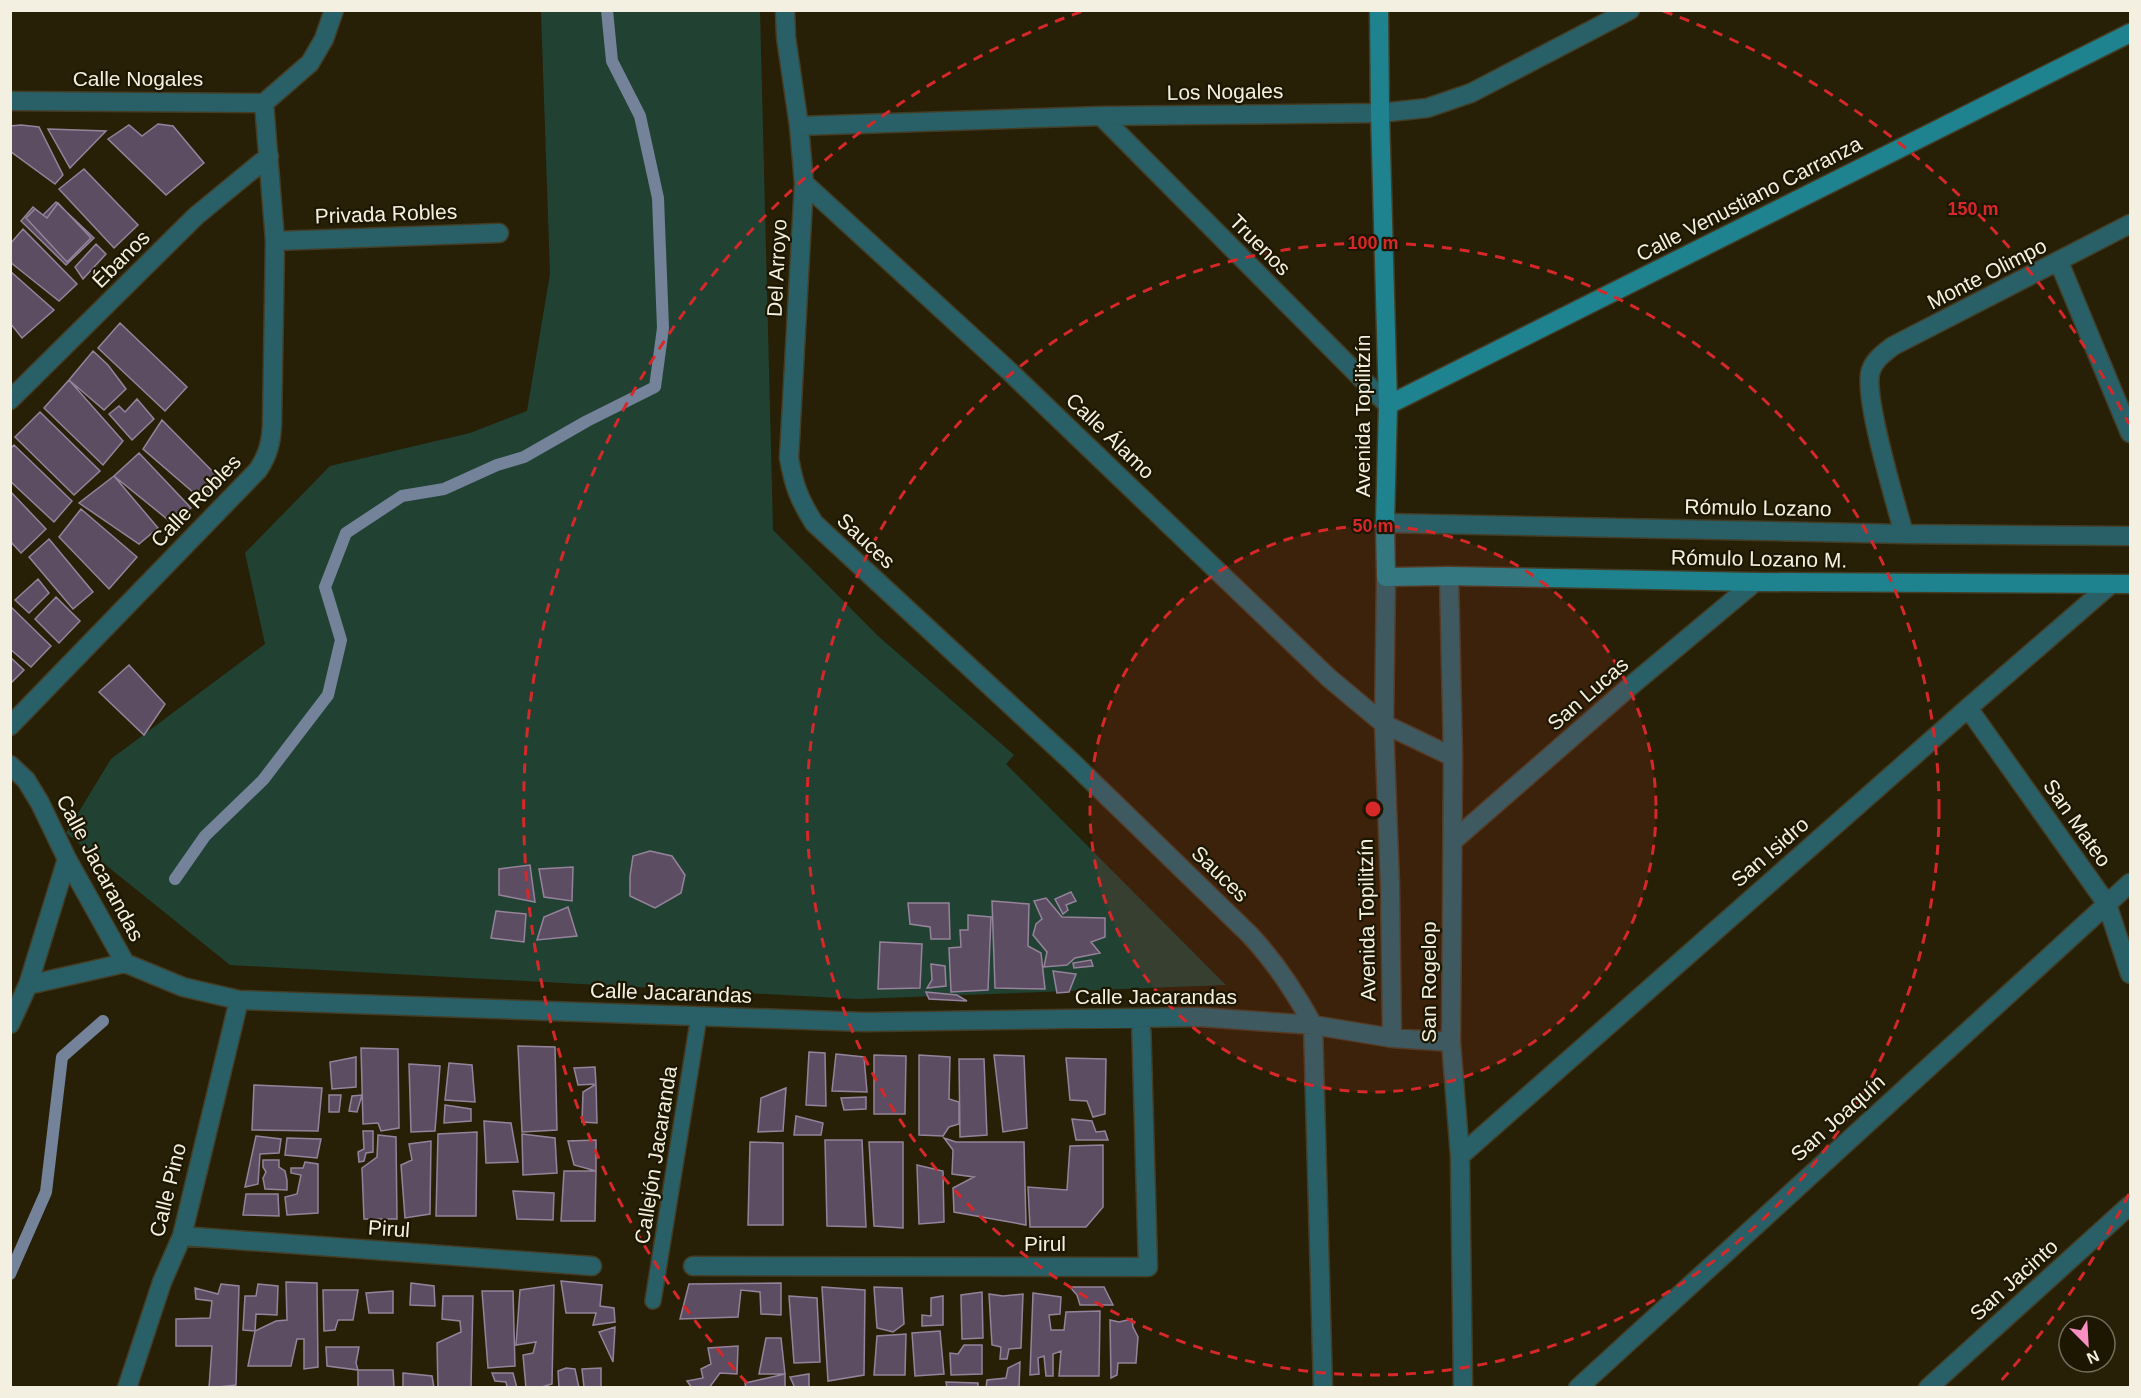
<svg xmlns="http://www.w3.org/2000/svg" width="2141" height="1398" font-family="Helvetica,sans-serif">
<style>
.green{fill:#214233}
.lines{fill:none;stroke-linecap:round;stroke-linejoin:round}
.stream{stroke:#74839a;stroke-width:12}
.building{fill:#5d4d62;stroke:#95839b;stroke-width:1.5}
.lane-casing{stroke:#443d26;stroke-width:18}
.street-casing{stroke:#443d26;stroke-width:21}
.secondary-casing{stroke:#443d26;stroke-width:21}
.lane{stroke:#296067;stroke-width:15}
.street{stroke:#296067;stroke-width:18}
.secondary{stroke:#1e838f;stroke-width:18}
.ring{fill:none;stroke:#d62828;stroke-width:3;stroke-dasharray:10 8}
.labels{text-anchor:middle;stroke-width:4.5;stroke-linejoin:round;paint-order:stroke}
.street-label{font-size:21px;fill:#f4f0e1;stroke:#1d1701}
.centre{fill:#d62828;stroke:#1d1701;stroke-width:3}
.ring-label{font-size:18px;text-anchor:middle;font-weight:bold;fill:#d62828;stroke:#1d1701;stroke-width:4.5;stroke-linejoin:round;paint-order:stroke}
</style>
<rect width="100%" height="100%" fill="#272007"/>
<path class="green" d="M541,11H760L773,530L877,635L1014,755L1006,764L1226,985L858,999L230,965L66,833L111,759L265,644L245,553L330,466L470,433L527,411L550,274Z"/>
<g class="lines">
<path class="stream" d="M175,879L205,836L263,780L328,695L341,640L325,587L346,533L402,496L444,489L497,465L524,457L587,421L655,387L663,328L658,198L640,116L612,61L607,10
M10,1274L46,1192L62,1057L103,1021"/>
</g>
<path class="building" d="M158,124L173,126L204,163L166,195L108,139L129,125L142,136Z
M21,125L39,127L63,175L55,184L10,151V126Z
M48,129L106,131L70,168Z
M84,169L138,225L114,248L59,189Z
M56,202L94,238L66,265L21,221L33,207L43,215Z
M58,203L91,238L67,262L26,218L35,209L47,218Z
M23,229L77,284L59,301L10,262V244Z
M96,244L106,254L83,279L75,267Z
M10,271L54,310L22,338L10,323Z
M120,323L187,387L165,411L98,348Z
M93,351L108,365L126,389L104,410L69,380Z
M69,380L123,441L103,465L44,408Z
M137,399L154,419L132,440L109,414L119,406L125,412Z
M40,412L100,471L74,495L15,437Z
M162,420L221,480L201,499L143,449Z
M14,445L72,501L54,522L10,481V449Z
M139,453L191,508L172,523L114,476Z
M114,476L158,528L139,544L79,503Z
M10,491L46,529L21,553L10,541Z
M81,509L137,557L109,589L59,537Z
M49,539L93,592L73,609L29,557Z
M38,579L49,593L29,613L15,600Z
M56,597L80,621L59,643L35,619Z
M10,606L51,646L31,667L10,649Z
M10,657L24,670L10,684Z
M129,665L165,704L144,735L99,692Z
M650,851L672,856L685,875L681,893L655,908L630,896V876L633,856Z
M530,865L535,902L499,895V869Z
M573,867L572,901L544,897L539,869Z
M1071,892L1076,901L1066,905L1068,910L1063,914L1055,899Z
M1046,898L1062,917L1105,918V937L1091,942L1100,953L1075,958L1067,965L1044,967L1047,952L1033,935L1036,924L1042,919L1034,901Z
M992,901L1029,904L1028,946L1041,953L1045,989L995,988Z
M908,903H949L950,939H931L930,927L910,924Z
M568,907L577,936L537,940L544,917Z
M496,911L526,914L524,942L491,938Z
M968,915L991,917L988,990L951,992L949,948L961,947L960,930H968Z
M880,942L922,944L920,988L878,989Z
M1091,960L1093,966L1074,968L1073,963Z
M931,964L945,966L946,986L927,988L932,980Z
M1053,971L1076,974L1069,992L1057,993Z
M926,992L957,995L967,1001L929,999Z
M518,1046L555,1047L557,1130L522,1132Z
M361,1048L398,1049L399,1128L381,1131L378,1123L363,1124Z
M809,1052L825,1053L826,1106L806,1105Z
M836,1054L864,1057L867,1092L832,1091Z
M874,1055L906,1056L905,1114H874Z
M919,1055L950,1057L949,1099L959,1102V1124L949,1127L943,1136L919,1135Z
M994,1055L1024,1056L1027,1128L1003,1132Z
M356,1057V1087L332,1089L330,1062Z
M1066,1058L1106,1059L1105,1114L1093,1117L1087,1101L1070,1100Z
M959,1059H984L987,1135L960,1137Z
M449,1063L472,1065L475,1102L445,1100Z
M409,1064L440,1066L435,1131L411,1132Z
M595,1067L596,1084L578,1085L574,1068Z
M596,1084L597,1123L582,1122L583,1092Z
M254,1085L322,1088L318,1131L252,1130Z
M786,1088L783,1131L758,1132L761,1098Z
M329,1095H341L339,1112H329Z
M362,1095L357,1112L349,1111L352,1096Z
M866,1097V1109L844,1110L841,1098Z
M445,1105L471,1109V1121L444,1123Z
M796,1116L823,1123L821,1135H794Z
M1072,1119L1092,1121L1096,1132L1105,1131L1108,1140H1076Z
M484,1121L511,1123L518,1162L486,1163Z
M363,1131H373V1152L366,1153L364,1161L359,1162L358,1152L364,1149Z
M477,1132L476,1216H436L438,1134Z
M522,1134L555,1138L557,1173L523,1175Z
M378,1135L396,1137L397,1219H364L362,1168L377,1157Z
M256,1136L281,1139L279,1153L260,1154L258,1184L245,1187Z
M287,1138L321,1139L317,1158L285,1155Z
M944,1138L956,1142H1024L1026,1225L954,1212L953,1188L974,1177L952,1174L953,1150Z
M596,1140V1171L574,1165L568,1141Z
M825,1140H862L866,1227L827,1226Z
M431,1141L430,1214L405,1218L401,1165L412,1160L409,1144Z
M750,1142L783,1143V1225H748Z
M869,1142H903V1228L874,1226Z
M1103,1145V1207L1086,1227H1030L1028,1187L1067,1190L1070,1146Z
M263,1160H279V1167L285,1171L287,1180V1190L265,1189L263,1178L266,1172L263,1167Z
M305,1162L318,1164V1213L287,1215L285,1197L297,1194L301,1175L291,1173V1168H303Z
M917,1165L943,1171L944,1222L919,1224Z
M564,1171H596L595,1221H561Z
M513,1191L554,1193L553,1220L517,1219Z
M246,1194H278L279,1216L243,1215Z
M561,1281L602,1285L600,1306L614,1308L615,1322L593,1325L596,1313H566Z
M286,1282L317,1283L318,1367L304,1369V1339H297L291,1366H248L255,1331L276,1321L287,1320Z
M411,1283L434,1286L435,1306L410,1305Z
M781,1283V1315L761,1314L760,1292L741,1290L738,1317L680,1319L689,1284Z
M221,1284L239,1286L236,1385L209,1388L212,1346H176V1319L210,1318L212,1301L196,1299L195,1288L218,1294Z
M258,1284L278,1286L277,1315L256,1314L255,1331L243,1330L245,1296H256Z
M554,1285L552,1384L538,1388H526L523,1355L533,1353L536,1342L516,1345L520,1290Z
M822,1287L865,1290L864,1375L828,1381Z
M874,1287L902,1288L904,1324L893,1332L877,1328Z
M1070,1287H1104L1113,1305H1080L1077,1295Z
M323,1290H358L353,1320H338L335,1330L324,1331Z
M393,1291V1313H369L366,1293Z
M482,1291H513L515,1366L488,1368Z
M982,1292L983,1338L962,1339L961,1295Z
M1033,1293L1061,1297L1060,1314L1049,1315L1051,1330H1064L1066,1312L1100,1311L1099,1376H1059L1061,1351L1053,1354V1376H1046L1044,1356L1038,1358L1039,1374L1030,1375Z
M989,1294L1003,1296L1023,1294L1021,1348L1009,1349L1007,1359H1000L1001,1347L992,1345Z
M443,1296H473L471,1388H438L437,1343L461,1332L460,1321L442,1319Z
M789,1296L817,1298L820,1362L794,1363Z
M943,1296V1325L922,1326V1315L931,1316V1298Z
M1132,1319L1133,1327L1138,1337L1136,1363H1118L1117,1375L1111,1378L1110,1320L1119,1322Z
M615,1327L613,1362L599,1332Z
M940,1331L944,1374L915,1376L912,1333Z
M906,1334L905,1375H874L877,1336Z
M766,1338H781L785,1374H759Z
M964,1345H982V1374L951,1375L950,1353L958,1354Z
M738,1346L737,1374L720,1373L709,1388H692L687,1381L703,1378L701,1369L711,1364L708,1348Z
M326,1347H359L356,1363L358,1370L327,1366Z
M1020,1362L1019,1388H986L987,1380L1006,1378L1008,1368Z
M566,1368L575,1369L579,1388H559L558,1371Z
M601,1368V1387H584L582,1369Z
M358,1370H393L394,1388H358Z
M403,1373L432,1376L434,1388H403Z
M492,1373H513L517,1388H505L507,1387L506,1382L495,1381Z
M785,1374V1388H746L745,1383Z
M809,1374V1388H795L790,1377Z
M946,1382L978,1383V1388H947Z"/>
<g class="lines">
<defs>
<path id="lane" d="M653,1301L699,1016"/>
<path id="street" d="M785,10L786,37L799,126L804,183L789,458C794,486 799,499 814,523L1071,761L1250,935C1276,963 1295,992 1313,1025L1323,1388
M10,101L264,103
M264,103L310,63L324,39L334,10
M1101,116L1388,405
M799,126L1101,116L1380,113L1427,108L1471,93L1630,10
M804,183L1008,370L1329,678L1384,724L1453,757
M275,241L499,233
M2059,262L2130,433
M10,400L196,216L269,156
M1385,523L1904,534L2130,536
M1904,534C1896,503 1862,394 1871,370C1875,359 1884,353 1893,346L2130,224
M1449,576L1453,757L1451,1042L1460,1156L1463,1388
M1386,577L1384,724L1390,885L1392,1038
M1968,708L2107,904L2130,974
M10,726L258,470C268,455 271,443 272,425L275,241L264,103
M10,765L26,780L40,803L67,859L125,963L183,987L239,1000L865,1022L1199,1017L1313,1025L1392,1038L1451,1042
M1453,841L1627,689L1755,582
M28,985L125,963
M10,1024L28,985L67,859
M1460,1156L1968,708L2111,584
M182,1236L592,1266
M693,1266L1148,1267L1141,1019
M127,1388L162,1282L182,1236L239,1000
M1578,1388L2130,883
M1928,1388L2130,1205"/>
<path id="secondary" d="M1379,10L1380,113L1388,405L1385,523L1386,577L1449,576L1755,582L2130,584
M1388,405L2130,33"/>
</defs>
<use href="#lane" class="lane-casing"/>
<use href="#street" class="street-casing"/>
<use href="#secondary" class="secondary-casing"/>
<use href="#lane" class="lane"/>
<use href="#street" class="street"/>
<use href="#secondary" class="secondary"/>
</g>
<circle cx="1373" cy="809" r="283" fill="#d62828" fill-opacity=".12"/>
<g class="ring">
<circle cx="1373" cy="809" r="283"/>
<circle cx="1373" cy="809" r="566"/>
<path d="M2129 1194A849 849 0 0 1 1999 1383M747 1383A849 849 0 0 1 1083 11M1663 11A849 849 0 0 1 2129 424"/>
</g>
<g class="labels">
<g class="street-label">
<text x="138" y="86">Calle Nogales</text>
<text transform="translate(1225 92) rotate(-1)" y="7">Los Nogales</text>
<text transform="translate(1749 199) rotate(-27)" y="7">Calle Venustiano Carranza</text>
<text transform="translate(386 214) rotate(-2)" y="7">Privada Robles</text>
<text transform="translate(1260 245) rotate(45)" y="7">Truenos</text>
<text transform="translate(121 259) rotate(-45)" y="7">Ébanos</text>
<text transform="translate(777 268) rotate(-87)" y="7">Del Arroyo</text>
<text transform="translate(1987 274) rotate(-27)" y="7">Monte Olimpo</text>
<text transform="translate(1363 416) rotate(-90)" y="7">Avenida Topilitzín</text>
<text transform="translate(1110 436) rotate(44)" y="7">Calle Álamo</text>
<text transform="translate(196 501) rotate(-46)" y="7">Calle Robles</text>
<text transform="translate(1758 508) rotate(1)" y="7">Rómulo Lozano</text>
<text transform="translate(866 541) rotate(43)" y="7">Sauces</text>
<text transform="translate(1759 559) rotate(1)" y="7">Rómulo Lozano M.</text>
<text transform="translate(1588 694) rotate(-41)" y="7">San Lucas</text>
<text transform="translate(2077 823) rotate(55)" y="7">San Mateo</text>
<text transform="translate(1770 852) rotate(-41)" y="7">San Isidro</text>
<text transform="translate(100 868) rotate(62)" y="7">Calle Jacarandas</text>
<text transform="translate(1220 874) rotate(44)" y="7">Sauces</text>
<text transform="translate(1367 920) rotate(-91)" y="7">Avenida Topilitzín</text>
<text transform="translate(1429 982) rotate(-90)" y="7">San Rogelop</text>
<text transform="translate(671 993) rotate(2)" y="7">Calle Jacarandas</text>
<text x="1156" y="1004">Calle Jacarandas</text>
<text transform="translate(1838 1118) rotate(-42)" y="7">San Joaquín</text>
<text transform="translate(656 1155) rotate(-81)" y="7">Callejón Jacaranda</text>
<text transform="translate(168 1190) rotate(-76)" y="7">Calle Pino</text>
<text transform="translate(389 1229) rotate(4)" y="7">Pirul</text>
<text x="1045" y="1251">Pirul</text>
<text transform="translate(2014 1280) rotate(-42)" y="7">San Jacinto</text>
</g>
</g>
<circle cx="1373" cy="809" r="9" class="centre"/>
<g class="ring-label">
<text x="1973" y="215">150 m</text>
<text x="1373" y="249">100 m</text>
<text x="1373" y="532">50 m</text>
</g>
<rect width="2141" height="1398" fill="none" stroke="#f4f0e1" stroke-width="24"/>
<g transform="translate(2087 1344) rotate(156)"><circle r="28" fill="#1d1701" stroke="#736e5b" stroke-width="1.5"/>
<path d="M0-4.5L10 22L0 15L-10 22Z" fill="#fc8fc2"/>
<text y="-9" font-size="16" font-weight="bold" text-anchor="middle" fill="#f4f0e1">N</text>
</g>
</svg>
